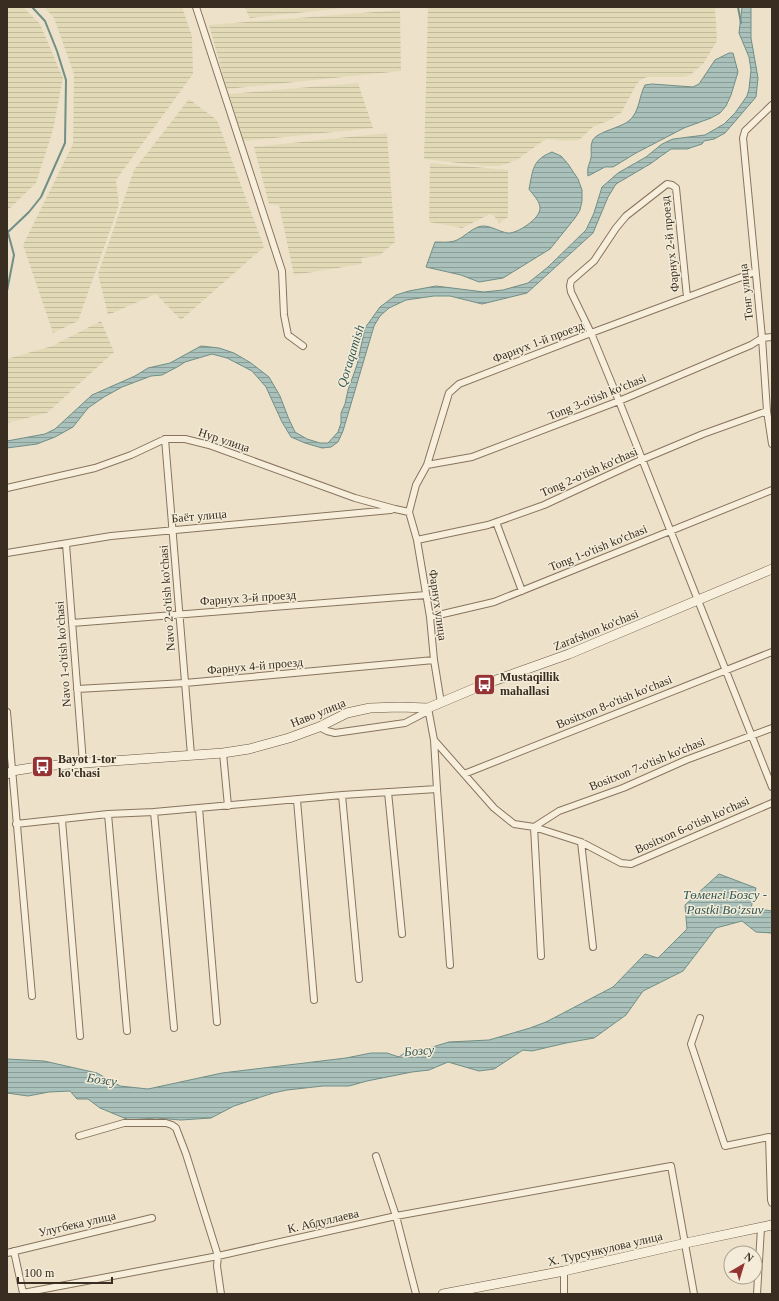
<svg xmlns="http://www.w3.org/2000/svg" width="779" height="1301" font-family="'Times New Roman',serif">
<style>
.farmland{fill:url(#farmland-rules)}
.water{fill:url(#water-rules);stroke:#708f87}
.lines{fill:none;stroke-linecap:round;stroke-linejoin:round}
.stream{stroke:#708f87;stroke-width:2}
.street-casing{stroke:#88745e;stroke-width:8}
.secondary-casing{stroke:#6a5541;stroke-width:10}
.street{stroke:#f7efdc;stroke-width:6}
.secondary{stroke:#f7efdc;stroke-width:9}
.labels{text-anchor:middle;stroke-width:3;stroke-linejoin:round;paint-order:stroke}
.street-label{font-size:12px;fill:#392d21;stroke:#f4ecd8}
.poi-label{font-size:12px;font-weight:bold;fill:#392d21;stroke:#f4ecd8;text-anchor:start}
.water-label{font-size:13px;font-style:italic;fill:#315855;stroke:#f4ecd8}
</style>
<defs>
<pattern id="farmland-rules" width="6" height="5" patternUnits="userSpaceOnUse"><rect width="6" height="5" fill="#e2dab7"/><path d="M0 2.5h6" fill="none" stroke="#c3bb9d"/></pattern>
<pattern id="water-rules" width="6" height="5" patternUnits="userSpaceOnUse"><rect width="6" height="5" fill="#a9c1ba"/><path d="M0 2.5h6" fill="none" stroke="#8b9d97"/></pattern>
</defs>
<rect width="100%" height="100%" fill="#ede1c9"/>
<path class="farmland" d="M7,7H23L40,24L63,78L53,130L36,183L9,209L7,207Z
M44,7H182L192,36L193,74L116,180L119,205L78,321L53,333L23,245L73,144L74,74L54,18Z
M244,7H353L250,18Z
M428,7H715L717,41L703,64L690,75L684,77H647L640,80L635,87L621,113L608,121L593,127L579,140L565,141L547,139L540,143L517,160L500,166H484L424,159Z
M400,10L401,71L227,89L209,25Z
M358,83L373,128L244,141L229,94Z
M189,99L217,120L264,247L181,320L156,294L108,315L98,274L134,170Z
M387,133L395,242L379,256L361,258L362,264L294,275L279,205L269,204L254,147Z
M430,163L508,170V217L499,223L494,216L490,214L462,228L429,222Z
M101,321L114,352L47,413L7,423V359L52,346Z"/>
<path class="water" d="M742,7H751V38L758,78L756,97L725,133L714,139L704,141L702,144L687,149H671L650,164L616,184L608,197L593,233L527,293L482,304L450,296H434L406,300L389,308L380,316L374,326L343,431L338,442L331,447L322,448L305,443L291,437L282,422L266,387L252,371L227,358L212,354L185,362L179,366L162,375L151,376L122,387L104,397L88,408L73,427L55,437L37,444L7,448V441L45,434L55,429L92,395L135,376L148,368L170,363L201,346L219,348L234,353L251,363L269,377L280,396L288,417L295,432L307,439L320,443H328L338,432L341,423V413L345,404L348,390L357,365L365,328L380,307L396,295L409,291L436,286L484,292L503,290L528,283L548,267L586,230L594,213L602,187L618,173L646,157L662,144L673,139L705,135L724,124L735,113L747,96L749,89L751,70L749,57L739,33Z
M729,53H733L738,72L731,95L726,106L720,113L711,118L684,128L636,153L613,167H605L588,176C587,166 589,166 591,158C592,153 590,147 592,142C595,131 621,129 631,119C640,109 639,96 645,85L652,84L693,87L699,84L715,60Z
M552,152L561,156L568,164L578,179L582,190V201L580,210L575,218L550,249L503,278L479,282L461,275L426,267L435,242C442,242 451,243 457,240C464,237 470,230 478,227C488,223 498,232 508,233C517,234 541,218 540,208C540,201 533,195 529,189C533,170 532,160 552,152Z
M719,874L756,888L751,908L772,911V933L756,932L742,921L716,928L683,971L643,991L626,1015L594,1038L566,1043L532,1051L523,1050L494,1069L479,1071L448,1062L429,1070L412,1072L367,1081L349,1086H323L287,1090L273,1093L234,1106L211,1118L181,1120L156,1118L129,1120L100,1108L88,1099H77L70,1091L49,1092L28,1096L7,1093V1059L44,1061L97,1073L120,1086L148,1089L222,1073L346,1058L371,1053H387L399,1057L410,1049L419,1051L449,1042L489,1040L530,1028L546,1022L613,987L645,954L658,958L687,929L685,905Z"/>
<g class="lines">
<path class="stream" d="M738,7L741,23
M7,229L14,255L7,291
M7,238L8,232L29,212L41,197L65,143L66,80L57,51L45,21L32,7"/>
<defs>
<path id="street" d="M196,7L282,271L284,315L288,335L303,346
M772,105L745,131L743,138L762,338L767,411L772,444
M687,297L676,188L672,185L667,184L626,216L616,228L594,261L571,281L570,286L571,292L591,333L619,401L772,787
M165,439L191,755
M427,465L472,457L619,401L751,345L762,338L772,337
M7,488L95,468L131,455L165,439H185L209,445L355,498L395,509L409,512
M496,522L522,591
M417,540L488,525L544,505L641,460L703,434L767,411
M66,544L83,763
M7,553L111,536L391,510
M430,617L494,602L772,490
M72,623L426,595
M77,689L185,683L434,660
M441,703L434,660L430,617L417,540L409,512L416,485L427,465L449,393L459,384L591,333L755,272
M428,708L434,740L494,808L514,824L534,827L581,842L621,863L631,864L772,803
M7,712L32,996
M319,727L327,731L335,733L405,723L428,711
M223,753L228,806
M464,774L772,652
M437,789L450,965
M388,792L402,934
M342,795L359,979
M297,800L314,1000
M199,808L217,1022
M154,812L174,1028
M108,814L127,1031
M62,820L80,1036
M16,824L108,814L154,812L342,795L437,789L434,740
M581,842L593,947
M541,956L534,827L559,811L623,788L686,760L772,728
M700,1018L691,1044L725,1146L769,1137L771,1200L772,1203
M79,1136L124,1123H166L172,1125L176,1128L186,1154L218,1256L217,1266L221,1294
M376,1156L396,1216L416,1294
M14,1251L23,1293L218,1256L396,1216L671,1166L694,1294
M7,1253L152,1218
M564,1271V1294
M757,1294L761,1228"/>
<path id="secondary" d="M7,774L12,771L43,766L223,753L249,749L289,738L319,727L347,713L370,708L399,707L428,708L485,684L569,654L772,569
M443,1294L564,1271L686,1243L772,1225"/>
</defs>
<use href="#street" class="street-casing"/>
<use href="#secondary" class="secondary-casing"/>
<use href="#street" class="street"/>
<use href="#secondary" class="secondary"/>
</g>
<defs>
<symbol id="bus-square" viewBox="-11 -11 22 22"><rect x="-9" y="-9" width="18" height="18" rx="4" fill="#943234" stroke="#f4ecd8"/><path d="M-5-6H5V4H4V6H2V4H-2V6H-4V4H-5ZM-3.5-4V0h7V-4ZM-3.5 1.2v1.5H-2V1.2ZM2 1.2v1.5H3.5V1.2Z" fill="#fff"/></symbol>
</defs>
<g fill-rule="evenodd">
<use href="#bus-square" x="472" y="672" width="25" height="25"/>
<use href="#bus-square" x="30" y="754" width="25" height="25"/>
</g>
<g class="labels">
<g class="street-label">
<text transform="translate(670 244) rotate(-96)" y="4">Фарнух 2-й проезд</text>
<text transform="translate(746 292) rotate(-96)" y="4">Тонг улица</text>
<text transform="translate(538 342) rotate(-21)" y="4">Фарнух 1-й проезд</text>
<text transform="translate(597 397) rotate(-22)" y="4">Tong 3-o'tish ko'chasi</text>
<text transform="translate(224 440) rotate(18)" y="4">Нур улица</text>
<text transform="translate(589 472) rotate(-24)" y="4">Tong 2-o'tish ko'chasi</text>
<text transform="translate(199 516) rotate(-5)" y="4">Баёт улица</text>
<text transform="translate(598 548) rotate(-22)" y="4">Tong 1-o'tish ko'chasi</text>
<text transform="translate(167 598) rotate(-94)" y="4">Navo 2-o'tish ko'chasi</text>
<text transform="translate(248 598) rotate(-4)" y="4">Фарнух 3-й проезд</text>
<text transform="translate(438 605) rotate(82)" y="4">Фарнух улица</text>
<text transform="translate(596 630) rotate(-22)" y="4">Zarafshon ko'chasi</text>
<text transform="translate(63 654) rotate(-94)" y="4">Navo 1-o'tish ko'chasi</text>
<text transform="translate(255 666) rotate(-5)" y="4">Фарнух 4-й проезд</text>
<text transform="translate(614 702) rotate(-22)" y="4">Bositxon 8-o'tish ko'chasi</text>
<text transform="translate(318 713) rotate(-22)" y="4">Наво улица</text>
<text transform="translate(647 764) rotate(-22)" y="4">Bositxon 7-o'tish ko'chasi</text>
<text transform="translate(692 825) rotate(-24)" y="4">Bositxon 6-o'tish ko'chasi</text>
<text transform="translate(323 1221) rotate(-13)" y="4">К. Абдуллаева</text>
<text transform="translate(77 1224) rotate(-13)" y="4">Улугбека улица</text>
<text transform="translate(605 1249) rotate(-13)" y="4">Х. Турсункулова улица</text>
</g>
<g class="poi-label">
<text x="500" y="681">Mustaqillik<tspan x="500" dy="14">mahallasi</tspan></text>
<text x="58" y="763">Bayot 1-tor<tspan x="58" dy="14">ko'chasi</tspan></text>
</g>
<g class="water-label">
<text transform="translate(350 356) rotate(-73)" y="5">Qoraqamish</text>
<text x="725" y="899">Төменгі Бозсу -<tspan x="725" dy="15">Pastki Boʻzsuv</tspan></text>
<text transform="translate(419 1050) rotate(-5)" y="5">Бозсу</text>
<text transform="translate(102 1079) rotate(8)" y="5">Бозсу</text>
</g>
</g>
<rect width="779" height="1301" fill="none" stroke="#392d21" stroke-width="16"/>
<g transform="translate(743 1265) rotate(38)"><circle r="19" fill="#f4ecd8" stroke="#a9a08f"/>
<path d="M0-3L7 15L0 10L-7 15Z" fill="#943234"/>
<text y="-6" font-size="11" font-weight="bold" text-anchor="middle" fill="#392d21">N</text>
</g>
<path d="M18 1277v6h94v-6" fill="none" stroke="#392d21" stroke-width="2"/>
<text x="24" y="1277" font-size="12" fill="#392d21" stroke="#f4ecd8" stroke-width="3" paint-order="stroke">100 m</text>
</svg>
